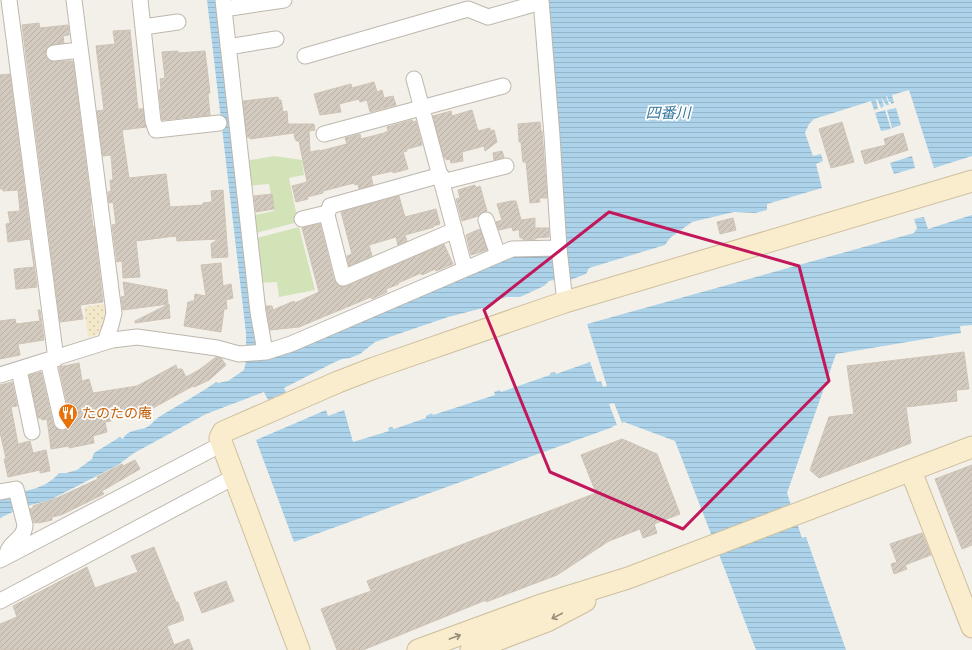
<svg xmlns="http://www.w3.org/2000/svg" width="972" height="650" font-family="'PT Sans','Noto Sans JP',sans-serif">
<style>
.green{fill:#d1e3b7}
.sand{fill:url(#sand-dots)}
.water{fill:url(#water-rules)}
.building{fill:url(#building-hatch);stroke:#cec3b4}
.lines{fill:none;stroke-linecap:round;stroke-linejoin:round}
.street-casing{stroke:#beb7ad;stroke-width:17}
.secondary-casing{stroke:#cebf9e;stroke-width:23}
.street{stroke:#fff;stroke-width:15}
.secondary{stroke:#f9edcd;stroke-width:21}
.oneway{stroke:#978e7b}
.marked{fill:none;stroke:#c2185b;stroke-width:3;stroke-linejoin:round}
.labels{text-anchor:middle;stroke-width:3.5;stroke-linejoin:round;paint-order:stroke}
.food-label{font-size:14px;fill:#c56008;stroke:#fff;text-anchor:start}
.water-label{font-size:15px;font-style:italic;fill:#3a79a0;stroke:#fff}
</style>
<defs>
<pattern id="sand-dots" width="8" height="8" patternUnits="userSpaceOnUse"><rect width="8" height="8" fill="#f3e9ca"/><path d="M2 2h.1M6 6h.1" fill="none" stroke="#d2c9ae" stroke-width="1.8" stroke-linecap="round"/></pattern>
<pattern id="water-rules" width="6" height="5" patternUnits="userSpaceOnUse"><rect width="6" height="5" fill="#acd3e9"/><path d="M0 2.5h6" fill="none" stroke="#95b6c9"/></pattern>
<pattern id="building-hatch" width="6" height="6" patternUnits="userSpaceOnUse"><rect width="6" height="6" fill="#d4cbc0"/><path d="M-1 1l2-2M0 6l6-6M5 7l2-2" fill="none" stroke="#b7afa6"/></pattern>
</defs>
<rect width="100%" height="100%" fill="#f3f0ea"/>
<path class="green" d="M274,156L302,160L304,175L289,178L298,222L252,234L250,216L274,211L269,184L247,186L245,161Z
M299,227L315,290L279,297L277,282L259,283L253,239Z"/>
<path class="sand" d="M109,303C106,321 109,333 88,337L84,307Z"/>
<path class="water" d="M207,0H218L264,357L515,251L564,253L548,0H972V156L934,168L909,90L892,95L894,103L891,104V102H889L887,96H886L889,105H886L881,97L884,106L881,108L877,99H876L878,109L874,110L871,101L814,119L809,124L805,133L813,156L821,154L823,161L816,164L822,188L767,204V210L755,213L734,212L692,222L670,238L665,245L589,268L586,274L570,280L566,278L549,281L544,286L520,297H506L491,302V306L448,317L375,342L360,354L350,358L342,359L333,363L284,388L286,392L268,400L264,392L206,414L134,453L118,465L50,500L23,507L0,518V495C22,491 44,491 59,473H66L77,470L92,459L94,453L120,437L123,439C126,431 137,430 145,428C150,427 154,420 159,417C178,405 198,395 216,382L218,383L228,381L244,370L246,361V333Z
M896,108L901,125L892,128L887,110Z
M885,110L891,129L881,131L875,113Z
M912,156L915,168L894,174L890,163Z
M972,215V325L960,326L961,333L836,354L787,493L802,538L806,537L846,650H756L675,441L624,422L622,423L614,403L609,404L617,425L613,426V427L294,542L256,440L326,410L328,416L344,410L353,442L389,431L388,428L392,427L394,429L426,418V416L432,413L433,415L495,395L494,392L500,390L501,392L550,375V373L555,372L556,374L590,362L597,382L601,381L603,387L607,386L587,324L914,233L917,228L914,219L924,217L928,229Z"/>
<path class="building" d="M39,23L40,28L68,25L69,35L63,36L64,43L49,46L46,50L45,54L47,59L51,61H73L91,205H90L93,227L94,226L103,302L80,305L83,319L60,322L22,25Z
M130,30L138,109H143L146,127L122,130L129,178L166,174L170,207L203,205V203L212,202L211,191L223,190L228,257L212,258L211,244L218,239L177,241L176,236L136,241L140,277L123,278L122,261L117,262L112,225L116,224L113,202L109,203L108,192L111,191L110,180H113L111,155L103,156L97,111L104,110L96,46L115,44L113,31Z
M178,51V53L205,51L210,93L208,94L210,115L162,120L159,90L161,89L160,79L165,78L162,52Z
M10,74L37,287L18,289H16L14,269L34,267L30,239L8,242L6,224L10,223L8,212L20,211L18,190L3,191V189H0V75Z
M374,82L377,92L382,90L384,98L393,96L396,105L370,112L367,100L360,102L359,99L339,104L341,112L320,115L314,94L351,84L352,88Z
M278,97L279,100H281L283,112L287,111L288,124H314L315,130L309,131L310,152L320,150V151L347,144L345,138L360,134L361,139L384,133L388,131L387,127L412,120L413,122L416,121L422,145L407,149V151L403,152L408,169L393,173V171L371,176L373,185L359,189L358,184L355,185L354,183L323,191V193L307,197L308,199L296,202L292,186L307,182L299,141H296V139H295L294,133L250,139L249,137H247L243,101Z
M472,110L478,131L490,128V131L494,130L497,142L485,151L484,146L462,152L463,161L451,163L450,159L446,160V157L444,158L433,116L451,111L452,116Z
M540,122L541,131H542L547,198H539L540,202L530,203L526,162H523L521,142H519L518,124Z
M842,122L854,162L831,168L819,129Z
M903,133L908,150L865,164L861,151L886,145L884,139Z
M502,151L504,157L494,160L493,153Z
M475,185L476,188L480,186L487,211L483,212L478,216L462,221L456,199L460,198L458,190Z
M272,194L274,209L256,212L254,196Z
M399,196L405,217L436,209L440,224L433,226L434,227L405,235L407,241L398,245L396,237L369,245L372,256L349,266L347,256L352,254L341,212Z
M511,201H516L521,220L535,218V228H549V237L536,238V239L523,240V238H520L519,229H520L513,231L512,227L499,230L496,222L502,220L497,204Z
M733,218L736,230L720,234L717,222Z
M320,224L334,280L337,284L341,287L347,286L444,244L453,264L436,271L435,269L422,275L421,273L398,283L399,284L386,289L387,292L372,299L371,297L299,327L270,330L266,306H272L273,310L294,301L295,303L319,292L302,228Z
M480,229L487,250L471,255L466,235Z
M221,263L223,286L231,284L233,298L226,300L227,309H224L221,332L184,326L188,302H190L191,301H194L195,294L206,296L201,265Z
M123,282L167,290L168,304L123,310L121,297L125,296Z
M169,304L170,318L135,323V321Z
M38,310H40L44,340L18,344L20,355L0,359V321L15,319L16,324L40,321Z
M964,352L969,389L956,390L957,401L906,407L911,443L819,478L810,470L829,417L854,414L847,366Z
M216,357L221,358L226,365L209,380L194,387L193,386L144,413L142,409L121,412L122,416L110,417L111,421L105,422L107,432L93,436L94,443L69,448V446L51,449L47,419L42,420L41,418H38L29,375L41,372L53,424L56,428L60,431H64L68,428L71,424V420L59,367L79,363L82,381L89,379L93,393L137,386L176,365L177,369H182L186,377L199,370Z
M12,382L17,406L11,407L18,444L30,441L33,453L46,450L50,471L40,473V470L8,477L4,459H6L0,432V385Z
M622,439L657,454L680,514L654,524L657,533L643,538L640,529L609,541L557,575L486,602V600L363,650H337L321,609L371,591L367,581L596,493L581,455Z
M135,460L140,469L102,491L104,494L61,515L52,517V520L38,523V522L34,523L30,509L33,508V506L57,498L98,479L97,477L122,464L123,466Z
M972,465V545L962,549L935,479Z
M922,533L931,555L905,565L907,569L894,574L891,564L897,562L890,544Z
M154,547L176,602H178L184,620L167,626L174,645L189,639L193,650H0V624L17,617L13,606L87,567L95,588L138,572L131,556Z
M226,581L234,601L202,613L194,593Z"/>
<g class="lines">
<defs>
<path id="street" d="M9,0L56,359
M74,0L114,313L111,325L105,342
M140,0L153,121L156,130L219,123
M223,0L258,312L264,346L266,352
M541,0L552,136L559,248L565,302
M224,9L284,0
M143,27L178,22
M228,47L276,39
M54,53L80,50
M305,56L468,9L488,17L541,2
M414,79L465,269
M324,134L503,86
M441,175L330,206L327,215L343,278L455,230
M442,182L506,166
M302,219L327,213
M486,220L498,255
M48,361L62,422
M19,370L32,432
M0,375L112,340L137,337L217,348L239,354L266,352L291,344L512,249L559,248
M0,492L16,489L25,525C24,540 9,542 7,554
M0,560L222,444
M0,601L234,477"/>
<path id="secondary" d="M911,471L972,627
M299,650L222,444L220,438L223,432L338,382L374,368L565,302L972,181
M418,650L541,605L628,578L972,447
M471,650L547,621L585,601"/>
</defs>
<use href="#street" class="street-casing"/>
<use href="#secondary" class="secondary-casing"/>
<use href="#street" class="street"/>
<use href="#secondary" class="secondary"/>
</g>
<defs><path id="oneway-shaft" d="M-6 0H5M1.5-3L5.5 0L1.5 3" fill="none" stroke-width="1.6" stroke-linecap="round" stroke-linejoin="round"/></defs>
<g class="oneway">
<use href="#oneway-shaft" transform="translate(557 616) rotate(152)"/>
<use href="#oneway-shaft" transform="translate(455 637) rotate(-20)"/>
</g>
<path class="marked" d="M609,212L799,266L829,381L683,529L550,472L484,310Z"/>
<defs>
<symbol id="restaurant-pin" viewBox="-11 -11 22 30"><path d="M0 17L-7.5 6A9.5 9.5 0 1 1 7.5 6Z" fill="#e8710a" stroke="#fff"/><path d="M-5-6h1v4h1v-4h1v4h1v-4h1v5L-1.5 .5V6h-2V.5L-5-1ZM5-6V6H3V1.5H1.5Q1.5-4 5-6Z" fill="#fff"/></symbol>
</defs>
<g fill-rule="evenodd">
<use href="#restaurant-pin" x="57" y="402" width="22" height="30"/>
</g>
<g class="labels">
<g class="food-label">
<text x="82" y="418">たのたの庵</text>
</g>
<g class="water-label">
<text x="668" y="118">四番川</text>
</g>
</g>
</svg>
